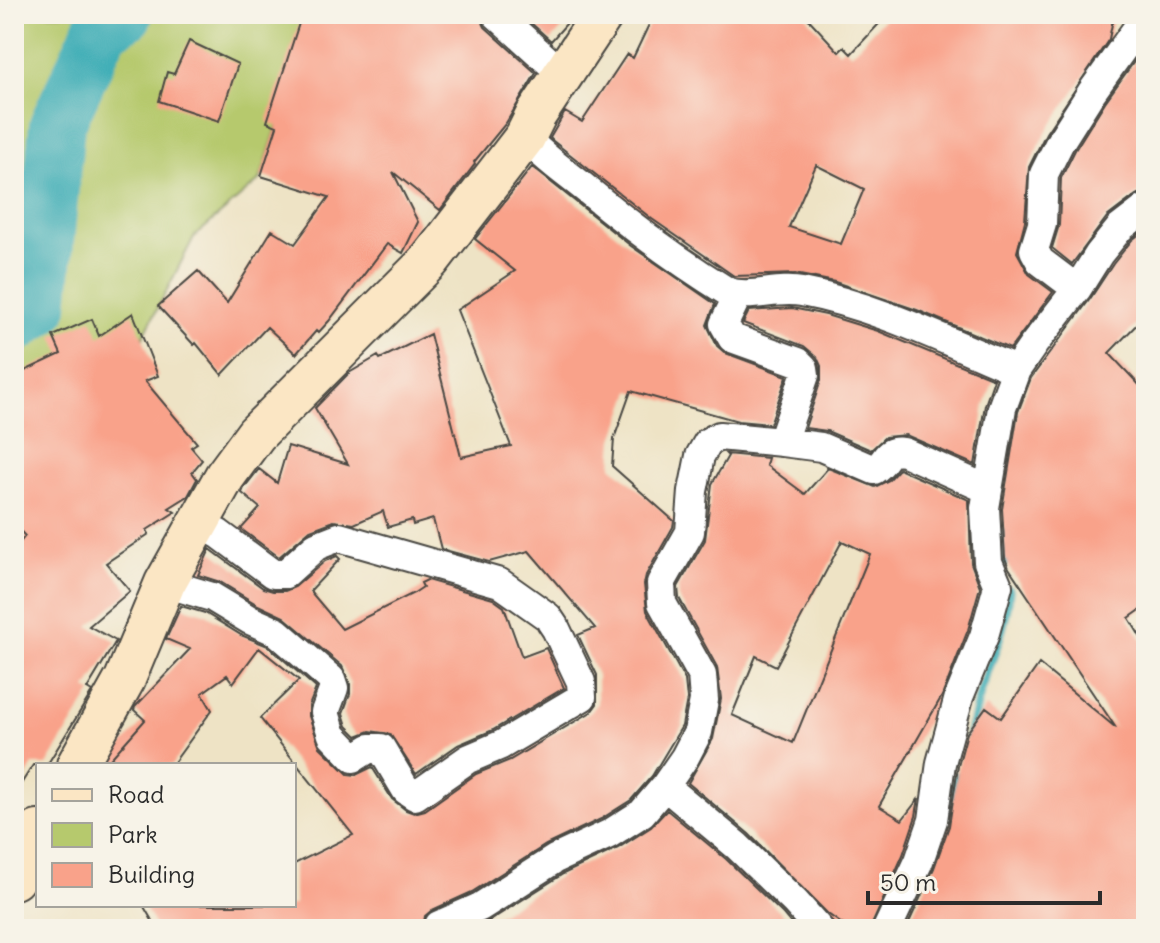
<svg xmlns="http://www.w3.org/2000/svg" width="1160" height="943" font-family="Delius,sans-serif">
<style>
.green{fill:#b6c96d;stroke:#707a4c;stroke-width:2}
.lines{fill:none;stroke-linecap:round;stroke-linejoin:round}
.stream{stroke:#3bacb5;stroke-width:9}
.river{stroke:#3bacb5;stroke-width:56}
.building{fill:#f9a28a;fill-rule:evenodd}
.street-casing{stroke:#484742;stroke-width:32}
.secondary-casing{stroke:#484742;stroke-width:44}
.street{stroke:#fff;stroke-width:28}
.secondary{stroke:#fbe6c4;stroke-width:40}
</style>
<rect width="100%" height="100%" fill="#f7f3e8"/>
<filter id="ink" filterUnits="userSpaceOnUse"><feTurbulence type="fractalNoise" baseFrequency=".0125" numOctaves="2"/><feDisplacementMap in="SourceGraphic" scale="16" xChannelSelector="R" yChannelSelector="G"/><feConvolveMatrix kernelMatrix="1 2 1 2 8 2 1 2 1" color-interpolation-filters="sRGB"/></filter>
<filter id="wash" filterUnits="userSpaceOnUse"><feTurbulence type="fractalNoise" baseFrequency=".006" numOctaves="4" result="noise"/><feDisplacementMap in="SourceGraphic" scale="32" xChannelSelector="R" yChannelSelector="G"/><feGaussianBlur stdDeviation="1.8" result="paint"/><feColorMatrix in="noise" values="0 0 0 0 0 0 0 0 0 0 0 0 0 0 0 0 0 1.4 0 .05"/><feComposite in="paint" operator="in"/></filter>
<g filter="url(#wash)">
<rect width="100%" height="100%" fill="#eee3c5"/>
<path class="green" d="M14,14H370L286,98L260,180L194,237L76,468L14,549Z"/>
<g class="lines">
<path class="stream" d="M615,29L627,14
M1008,477L1010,448
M1003,564L1001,556L1005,532
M969,737C973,723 976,708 980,694C991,659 1007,627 1009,590
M946,814L958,775"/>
<path class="river" d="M14,326L40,307L57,125L102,27L125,14"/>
</g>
<g id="blocks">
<path class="building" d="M302,14H479L485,27L536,73L506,123L474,162L475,164L440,210L393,172L418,222L403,253L387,244L329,321L318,333L316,331L296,354L267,327L222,375L196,343L194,345L158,306L198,271L227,303L272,230L295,244L329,197L261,176L277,126L267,122Z
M521,14H575L551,41Z
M654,14H804L839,52L844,47L851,54L888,14H1114L1109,39L1046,133L1029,167L1025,221L1017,252L1029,274L1053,292L1010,349L917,310L835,282L795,274L734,276L652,219L553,141L550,138L565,112L582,122L627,54L633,58ZM816,165L864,189L841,244L789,227Z
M189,41L238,64L219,121L159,101L167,72L174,74Z
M1146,45V191L1136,195L1107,217L1072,264L1052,248L1059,225L1061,178L1075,150L1105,102Z
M532,167L631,246L715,304L707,325L717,346L725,353L787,376L770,424L738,421L631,391L614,439L612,466L674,521L673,527L646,575L644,584L647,611L685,680L687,699L682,726L652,776L631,800L601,819L546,845L472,892L432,910L425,916L423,929H157L143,905H294V864L353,835L260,718L299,680L259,648L233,683L227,675L202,693L212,710L172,765H105L145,720L134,710L135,707L190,649L166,639L181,606L205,613L241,635L268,646L316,688L309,706V716L320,747L348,774L356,775L372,767L392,799L406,810L414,813L425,810L476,774L510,760L591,712L597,704V675L578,635L595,628L529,551L489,562L441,549L433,519L413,525L412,520L388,527L383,511L354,524L334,521L310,530L279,557L241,529L260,508L242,493L244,488L259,469L277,483L288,446L348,464L315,408L349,373L378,356L380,359L430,334L461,457L511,446L457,310L515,271L475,239Z
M1146,229V315L1109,353L1146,392V606L1129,618L1146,646V929H906L934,868L949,826L958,766L967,733L986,707L1001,718L1039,664L1116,728L1009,568L1005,558L1002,509L1018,412L1031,378L1090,299L1113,264L1132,240Z
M792,308L826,315L878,331L994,379L985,405L975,465L906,435L885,437L871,450L827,431L805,428L821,380V366L817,357L804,346L743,323L749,311Z
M133,313L158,376L145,381L197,443L191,447L202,460L192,472L197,479L188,496L169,508L175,512L147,530L149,534L106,563L130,591L89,626L116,641L87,689L92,692L47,765H33L14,795V550L25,536L14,524V376L61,354L53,336L92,319L99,336Z
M726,454L768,458L766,465L805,494L828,468L875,487L889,480L899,469L969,500L971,563L980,587L968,630L942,696L879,806L902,820L919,798L916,816L903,855L870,929H849L828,914L749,834L688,783L713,739L721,699L717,667L679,598L678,587L705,540L712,484L728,456ZM842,541L870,554L793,743L732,715L756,656L776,666Z
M210,549L263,588L273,591H285L295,587L325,561L337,556L340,559L310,591L342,629L414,593L423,587L421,583L427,580L493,599L504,607L522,657L546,648L564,688L493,730L458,745L416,774L390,734L370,731L357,736L347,726L343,713L350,694V684L342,666L284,617L258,605L220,582L198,575Z
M667,810L726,859L783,914L793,926L790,929H472L489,921L563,874L618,848L651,827Z"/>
</g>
</g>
<g filter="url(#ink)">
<use href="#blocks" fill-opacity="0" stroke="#484742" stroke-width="2"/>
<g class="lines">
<defs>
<path id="street" d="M496,14L548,61L565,72
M525,137C547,161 567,173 591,193C637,231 678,261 728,292C751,299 778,287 802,292C877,306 946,341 1016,370
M1077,289L1040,261L1034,250L1042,224L1044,174L1060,142L1091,93L1146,16
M782,442L821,447L874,470C889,461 883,449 904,452L987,489
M165,583L212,597L250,620L277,632L331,679L334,688L325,712L332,735L354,758L370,748H381L406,790L415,796L468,759L501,745L582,697L581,682L556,629L548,617L500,583L339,537L316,546L285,574H273L219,534L198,523
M665,786L737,846L795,902L819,929
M439,925L480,907L555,859L609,834L642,813L665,786L685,757L698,732L704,700L702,675L662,603L661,583L690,532L693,491L700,456L708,442L719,436L782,442L805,375L804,368L798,362L732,338L724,324L738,295
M887,929L919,861L933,820L941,763L959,697L984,636L998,586L988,562L985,508L1002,408L1016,370L1034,344L1077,289L1099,254L1120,228L1146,208"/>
<path id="secondary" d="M77,765L125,679L165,583L225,476L256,434L430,260L525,137L536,115L603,14
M14,879L38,831"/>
</defs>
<use href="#street" class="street-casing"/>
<use href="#secondary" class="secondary-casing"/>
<use href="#street" class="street"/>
<use href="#secondary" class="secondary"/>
</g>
</g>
<rect width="1160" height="943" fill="none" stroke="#f7f3e8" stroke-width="48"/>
<rect x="36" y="763" width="260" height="144" fill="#f7f3e8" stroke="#a5a39c" stroke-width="2"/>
<rect x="52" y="789" width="40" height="12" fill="#fbe6c4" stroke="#a5a39c" stroke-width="2"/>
<text x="108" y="803" font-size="24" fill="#2b2b2b">Road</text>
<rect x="52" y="823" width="40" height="24" fill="#b6c96d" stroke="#a5a39c" stroke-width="2"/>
<text x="108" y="843" font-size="24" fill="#2b2b2b">Park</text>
<rect x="52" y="863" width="40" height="24" fill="#f9a28a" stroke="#a5a39c" stroke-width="2"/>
<text x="108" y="883" font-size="24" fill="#2b2b2b">Building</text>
<path d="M868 891v12h232v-12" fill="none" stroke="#2b2b2b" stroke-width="4"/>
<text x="880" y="891" font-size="24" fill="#2b2b2b" stroke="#f7f3e8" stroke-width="6" paint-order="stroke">50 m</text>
</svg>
